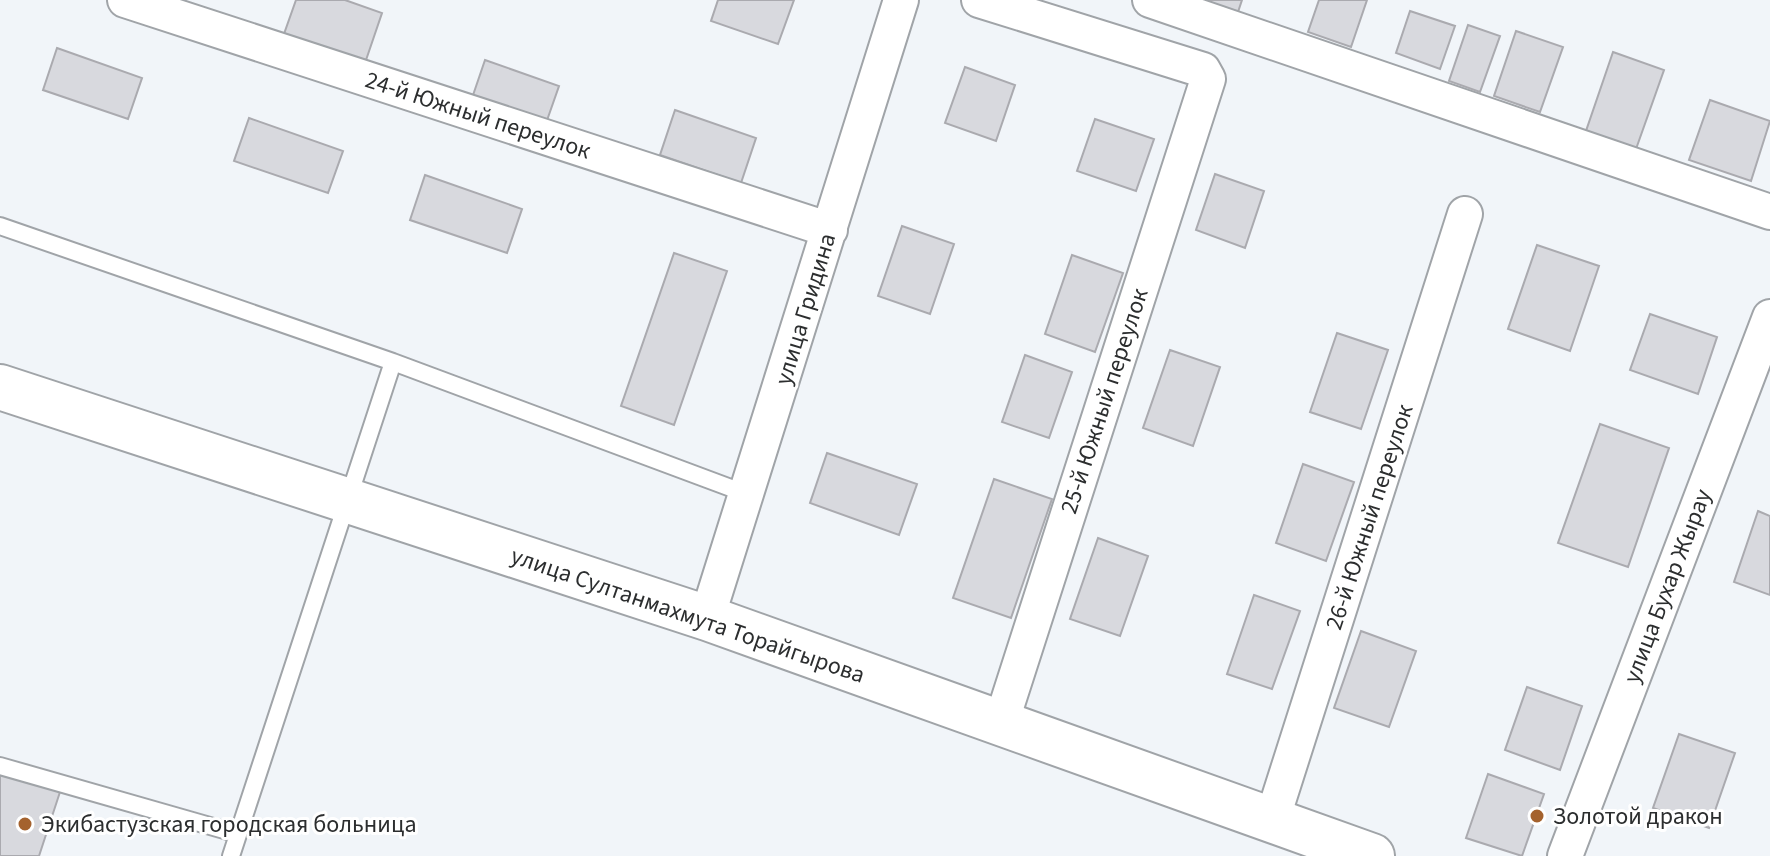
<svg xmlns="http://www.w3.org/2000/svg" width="1770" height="856" font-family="'Source Sans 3',sans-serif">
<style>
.building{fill:#d8d9de;stroke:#aaaaaf;stroke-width:2}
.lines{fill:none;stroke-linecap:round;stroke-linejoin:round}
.service-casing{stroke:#a0a4a8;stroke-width:20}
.minor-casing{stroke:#a0a4a8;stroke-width:38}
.secondary-casing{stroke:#a0a4a8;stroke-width:48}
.service{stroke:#fff;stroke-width:16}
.minor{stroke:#fff;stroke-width:34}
.secondary{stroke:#fff;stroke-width:44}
.poi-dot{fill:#a4622e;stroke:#fff;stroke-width:3}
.labels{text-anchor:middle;stroke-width:6;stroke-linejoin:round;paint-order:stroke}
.street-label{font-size:24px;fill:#2c2e2f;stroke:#fff}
.poi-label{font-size:24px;fill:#2c2e2f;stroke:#fff;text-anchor:start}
</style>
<rect width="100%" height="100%" fill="#f1f5f9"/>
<path class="building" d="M296,0H345L382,13L365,63L284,34Z
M718,0H794L778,44L711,21Z
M1203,0H1242L1237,15L1202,3Z
M1319,0H1367L1351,47L1308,32Z
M1410,11L1455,26L1440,69L1396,53Z
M1468,25L1500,36L1480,92L1449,81Z
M1516,31L1563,47L1540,112L1494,96Z
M57,48L142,78L128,119L43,90Z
M1613,52L1664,70L1636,149L1586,131Z
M485,60L559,86L545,126L471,101Z
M965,67L1015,85L996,141L945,123Z
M1710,100L1770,121L1751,181L1689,160Z
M675,110L756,138L741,183L660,155Z
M249,118L343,151L328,193L234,161Z
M1095,119L1154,139L1136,191L1077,171Z
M1215,174L1264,191L1245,248L1196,230Z
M425,175L522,209L507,253L410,220Z
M902,226L954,244L930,314L878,296Z
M1537,245L1599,266L1570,351L1508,329Z
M674,253L727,271L674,425L621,406Z
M1072,255L1123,273L1095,352L1045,334Z
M1650,314L1717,337L1698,394L1630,370Z
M1337,333L1388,350L1361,429L1310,412Z
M1170,350L1220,367L1193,446L1143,428Z
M1025,355L1072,372L1049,438L1002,422Z
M1600,424L1669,448L1628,567L1558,543Z
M827,453L917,484L899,535L810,503Z
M1303,464L1354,482L1326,561L1276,543Z
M994,479L1052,499L1011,618L953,598Z
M1758,511L1770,516V595L1734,582Z
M1098,538L1148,556L1120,636L1070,619Z
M1254,595L1300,611L1272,689L1227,674Z
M1361,631L1416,651L1389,727L1334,708Z
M1527,687L1582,706L1560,770L1505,750Z
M1679,734L1735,753L1709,828L1653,808Z
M0,772L60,792L39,856H0Z
M1488,774L1544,794L1522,856L1466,838Z"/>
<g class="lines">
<defs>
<path id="service" d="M0,226L393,362L747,494
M0,766L238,834
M231,856L393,362"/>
<path id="minor" d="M125,0L830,230
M979,0L1203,70L1208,79L1001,723
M1150,0L1770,212
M707,618L901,0
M1272,820L1465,214
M1565,856L1770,317"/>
<path id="secondary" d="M0,387L707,618L1372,856"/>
</defs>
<use href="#service" class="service-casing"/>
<use href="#minor" class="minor-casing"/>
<use href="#secondary" class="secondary-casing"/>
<use href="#service" class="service"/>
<use href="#minor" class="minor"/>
<use href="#secondary" class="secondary"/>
</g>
<g class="poi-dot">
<circle cx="1537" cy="816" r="8"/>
<circle cx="25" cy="824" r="8"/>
</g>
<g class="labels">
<g class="street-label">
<text transform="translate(478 115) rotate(18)" y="8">24-й Южный переулок</text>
<text transform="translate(805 309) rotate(-73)" y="8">улица Гридина</text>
<text transform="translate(1104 401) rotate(-72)" y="8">25-й Южный переулок</text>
<text transform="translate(1369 517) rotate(-72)" y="8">26-й Южный переулок</text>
<text transform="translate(1667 586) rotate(-69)" y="8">улица Бухар Жырау</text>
<text transform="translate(688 615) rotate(19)" y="8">улица Султанмахмута Торайгырова</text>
</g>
<g class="poi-label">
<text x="1553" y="824">Золотой дракон</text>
<text x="41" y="832">Экибастузская городская больница</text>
</g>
</g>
</svg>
